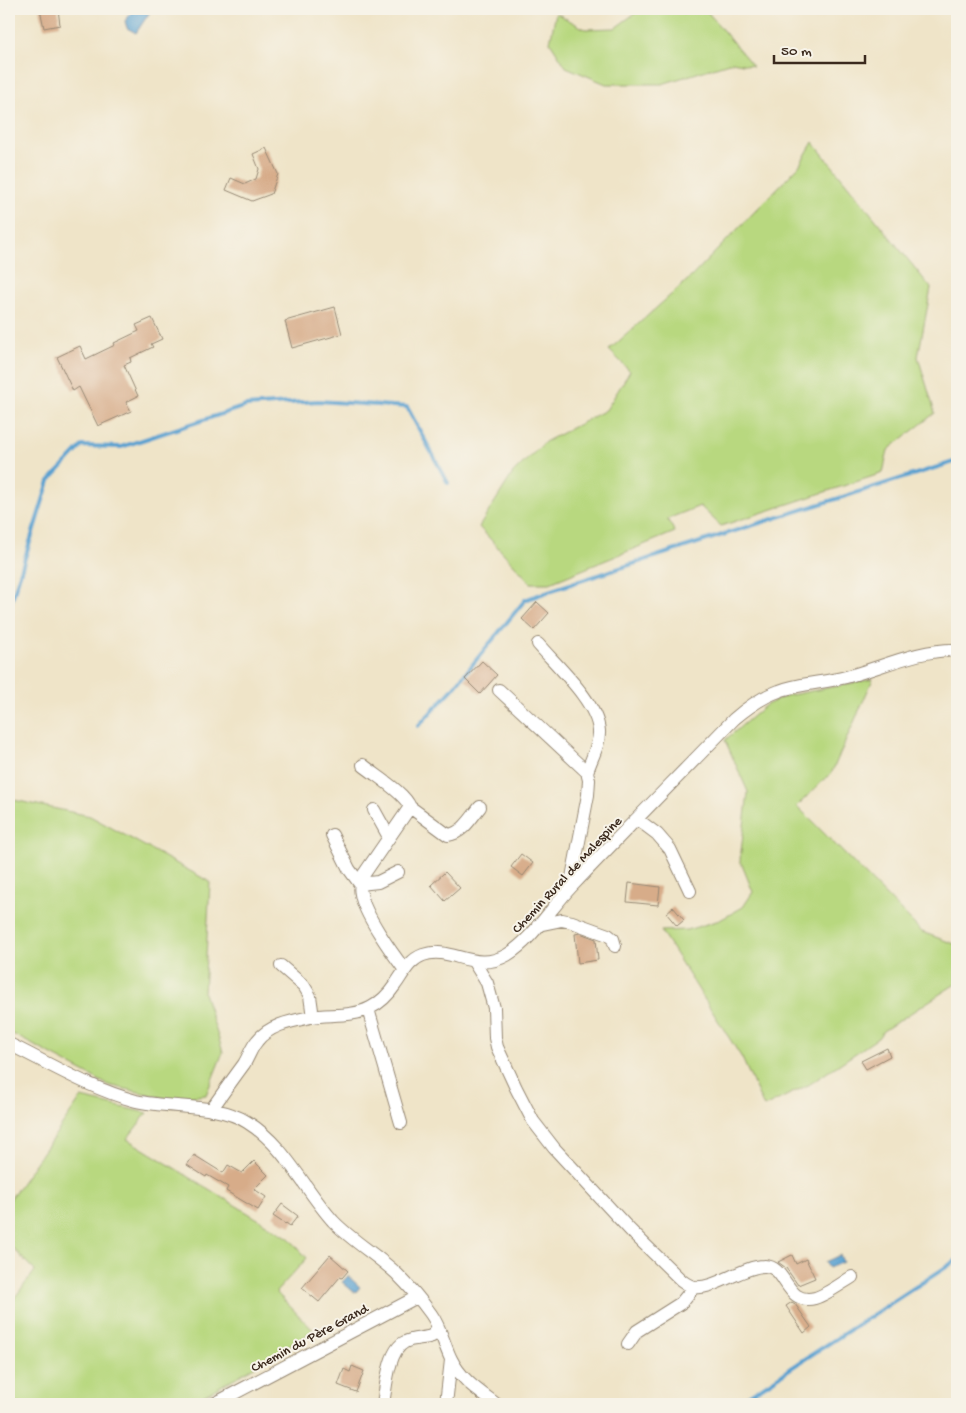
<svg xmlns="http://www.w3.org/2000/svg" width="966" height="1413" font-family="'Gochi Hand',sans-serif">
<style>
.green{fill:#b8d87f;stroke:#7a814e}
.water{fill:#5aa1d0;stroke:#4a6677}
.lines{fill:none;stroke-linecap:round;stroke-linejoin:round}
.stream{stroke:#5aa1d0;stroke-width:4}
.building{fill:#d7ac89}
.minor-casing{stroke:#958773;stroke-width:14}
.minor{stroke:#fff;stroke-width:12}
.labels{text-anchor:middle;stroke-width:4;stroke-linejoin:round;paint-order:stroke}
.street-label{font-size:14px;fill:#3b2a1e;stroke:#f7f3e8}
</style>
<rect width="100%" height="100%" fill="#f7f3e8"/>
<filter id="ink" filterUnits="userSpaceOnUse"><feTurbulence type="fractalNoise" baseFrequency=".02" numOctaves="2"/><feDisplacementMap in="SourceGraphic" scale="10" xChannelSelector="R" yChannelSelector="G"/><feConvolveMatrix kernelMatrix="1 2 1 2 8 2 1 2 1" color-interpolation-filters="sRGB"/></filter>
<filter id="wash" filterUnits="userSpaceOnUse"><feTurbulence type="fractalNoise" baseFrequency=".0096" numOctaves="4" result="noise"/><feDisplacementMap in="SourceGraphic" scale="20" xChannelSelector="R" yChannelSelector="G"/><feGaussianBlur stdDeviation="1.12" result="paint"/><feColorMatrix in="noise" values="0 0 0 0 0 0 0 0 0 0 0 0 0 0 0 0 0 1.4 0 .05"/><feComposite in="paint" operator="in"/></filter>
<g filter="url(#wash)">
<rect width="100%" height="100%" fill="#efe4c8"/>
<path class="green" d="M641,9H705L753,66L732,62L662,84H606L566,67L550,42L556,13L585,29L615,28Z
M813,142L931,288L918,357L935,413L888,450L883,473L721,526L700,506L667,519L675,532L550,583H531L479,527L513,473L545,442L606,410L630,371L609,350L691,277L799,166Z
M873,679L832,772L797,806L922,932L957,945V983L883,1031L878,1038L810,1084L764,1107L742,1058L661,931L687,930L720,920L743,907L753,892L740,860L748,792L725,740L766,705L786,696Z
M9,799L90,816L210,882L204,993L223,1052L206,1095L169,1099L108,1085L9,1032Z
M81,1098L147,1113L127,1139L289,1238L307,1258L276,1292L314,1331L270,1358L189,1404H9V1305L35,1271L9,1244V1201Z"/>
<path class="water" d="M131,9H150V12L136,33L127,28L125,21L131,13Z
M840,1255L843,1262L829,1268L825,1262Z
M348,1276L360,1287L355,1293L342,1282Z"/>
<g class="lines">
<path class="stream" d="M9,609L49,481L82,446L121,447L246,406L318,401L407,407L448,483
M418,726L451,691L525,600L552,590L744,528L957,461
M736,1404L957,1260"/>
</g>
<g id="blocks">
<path class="building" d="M40,9H58L60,25L44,28Z
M266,148L278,174L271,194L252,201L226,190L231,178L245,184L256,179L259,169L253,154Z
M335,307L342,334L292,348L285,321Z
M152,318L162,339L151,344L153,347L130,358L131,362L124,365L138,396L126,402L131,411L98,426L79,387L73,391L57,357L80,346L86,359L115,345L114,343L139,331L136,325Z
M537,602L549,613L534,630L522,619Z
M482,661L497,675L480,694L465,679Z
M521,854L533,863L523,876L511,867Z
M445,872L460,888L445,901L431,885Z
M629,883L660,887L658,905L627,902Z
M673,907L684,920L677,926L666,913Z
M580,933L596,939L598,960L578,963L575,934Z
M887,1048L890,1056L866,1069L861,1061Z
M194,1155L223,1173L228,1165L242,1173L254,1161L268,1175L254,1189L266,1197L258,1210L226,1191L228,1187L207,1175L206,1177L187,1165Z
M282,1204L298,1216L290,1226L286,1223L285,1224L273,1216Z
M330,1255L348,1271L342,1278L340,1277L319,1302L302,1288Z
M792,1255L796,1264L806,1259L815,1278L798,1285L786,1268L778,1262Z
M792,1302L795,1304L811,1327L804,1333L786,1306Z
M352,1366L364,1371L356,1392L338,1385L344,1369L350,1372Z"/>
</g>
</g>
<g filter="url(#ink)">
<use href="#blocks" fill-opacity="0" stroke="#958773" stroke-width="1"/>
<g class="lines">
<defs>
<path id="minor" d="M499,690L587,772C591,759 600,744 599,731C597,702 557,666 538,644
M363,765C375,775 405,793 410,807L364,874C361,881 359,887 361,894C364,914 392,953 405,970
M410,807L448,835C463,833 471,818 480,807
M374,810L389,837
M637,819L657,834L670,849L690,891
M332,835L349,869L360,884L378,882L398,872
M570,888L588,795L589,780L587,772
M538,925L562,920L572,922L608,935L613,939L615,946
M474,962L487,983L494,1008L495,1038L497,1047L516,1088L533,1121L554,1148L630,1230L681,1280C685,1283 689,1286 694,1287C714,1290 743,1266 764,1266C787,1265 785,1306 815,1298C826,1295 842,1283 852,1277
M281,966L304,986L310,996L313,1017
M368,1009L401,1123
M9,1044C50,1064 91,1089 136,1101C171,1109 217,1103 247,1122C285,1145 304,1189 333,1221C352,1241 377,1255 397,1274C409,1286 421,1300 431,1314C441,1328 444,1345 451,1359C461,1380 479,1391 496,1404
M211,1110C222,1094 233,1079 244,1064C249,1056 251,1048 257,1041C269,1025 292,1021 311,1017C330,1014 353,1017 370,1008C380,1003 389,994 395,985C403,974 409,960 423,955C451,945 474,974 507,955C532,940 551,908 571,887C625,830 680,775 734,719C748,707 762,697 779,691C800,683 824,683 846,677C883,667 919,649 957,650
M628,1344L637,1331L681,1303L694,1287
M214,1404L417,1297
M383,1404C386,1388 388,1350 405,1342C413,1338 423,1339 432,1336L438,1327
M446,1404L451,1360"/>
</defs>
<use href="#minor" class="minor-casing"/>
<use href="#minor" class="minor"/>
</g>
</g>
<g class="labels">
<g class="street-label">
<text transform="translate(566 874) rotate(-47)" y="5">Chemin Rural de Malespine</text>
<text transform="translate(309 1337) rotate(-28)" y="5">Chemin du Père Grand</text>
</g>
</g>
<rect width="966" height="1413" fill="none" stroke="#f7f3e8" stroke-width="30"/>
<path d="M774 55v8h91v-8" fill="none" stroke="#3b2a1e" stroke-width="2.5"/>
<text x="781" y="55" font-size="15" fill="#3b2a1e" stroke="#f7f3e8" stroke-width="4" paint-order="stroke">50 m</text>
</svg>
